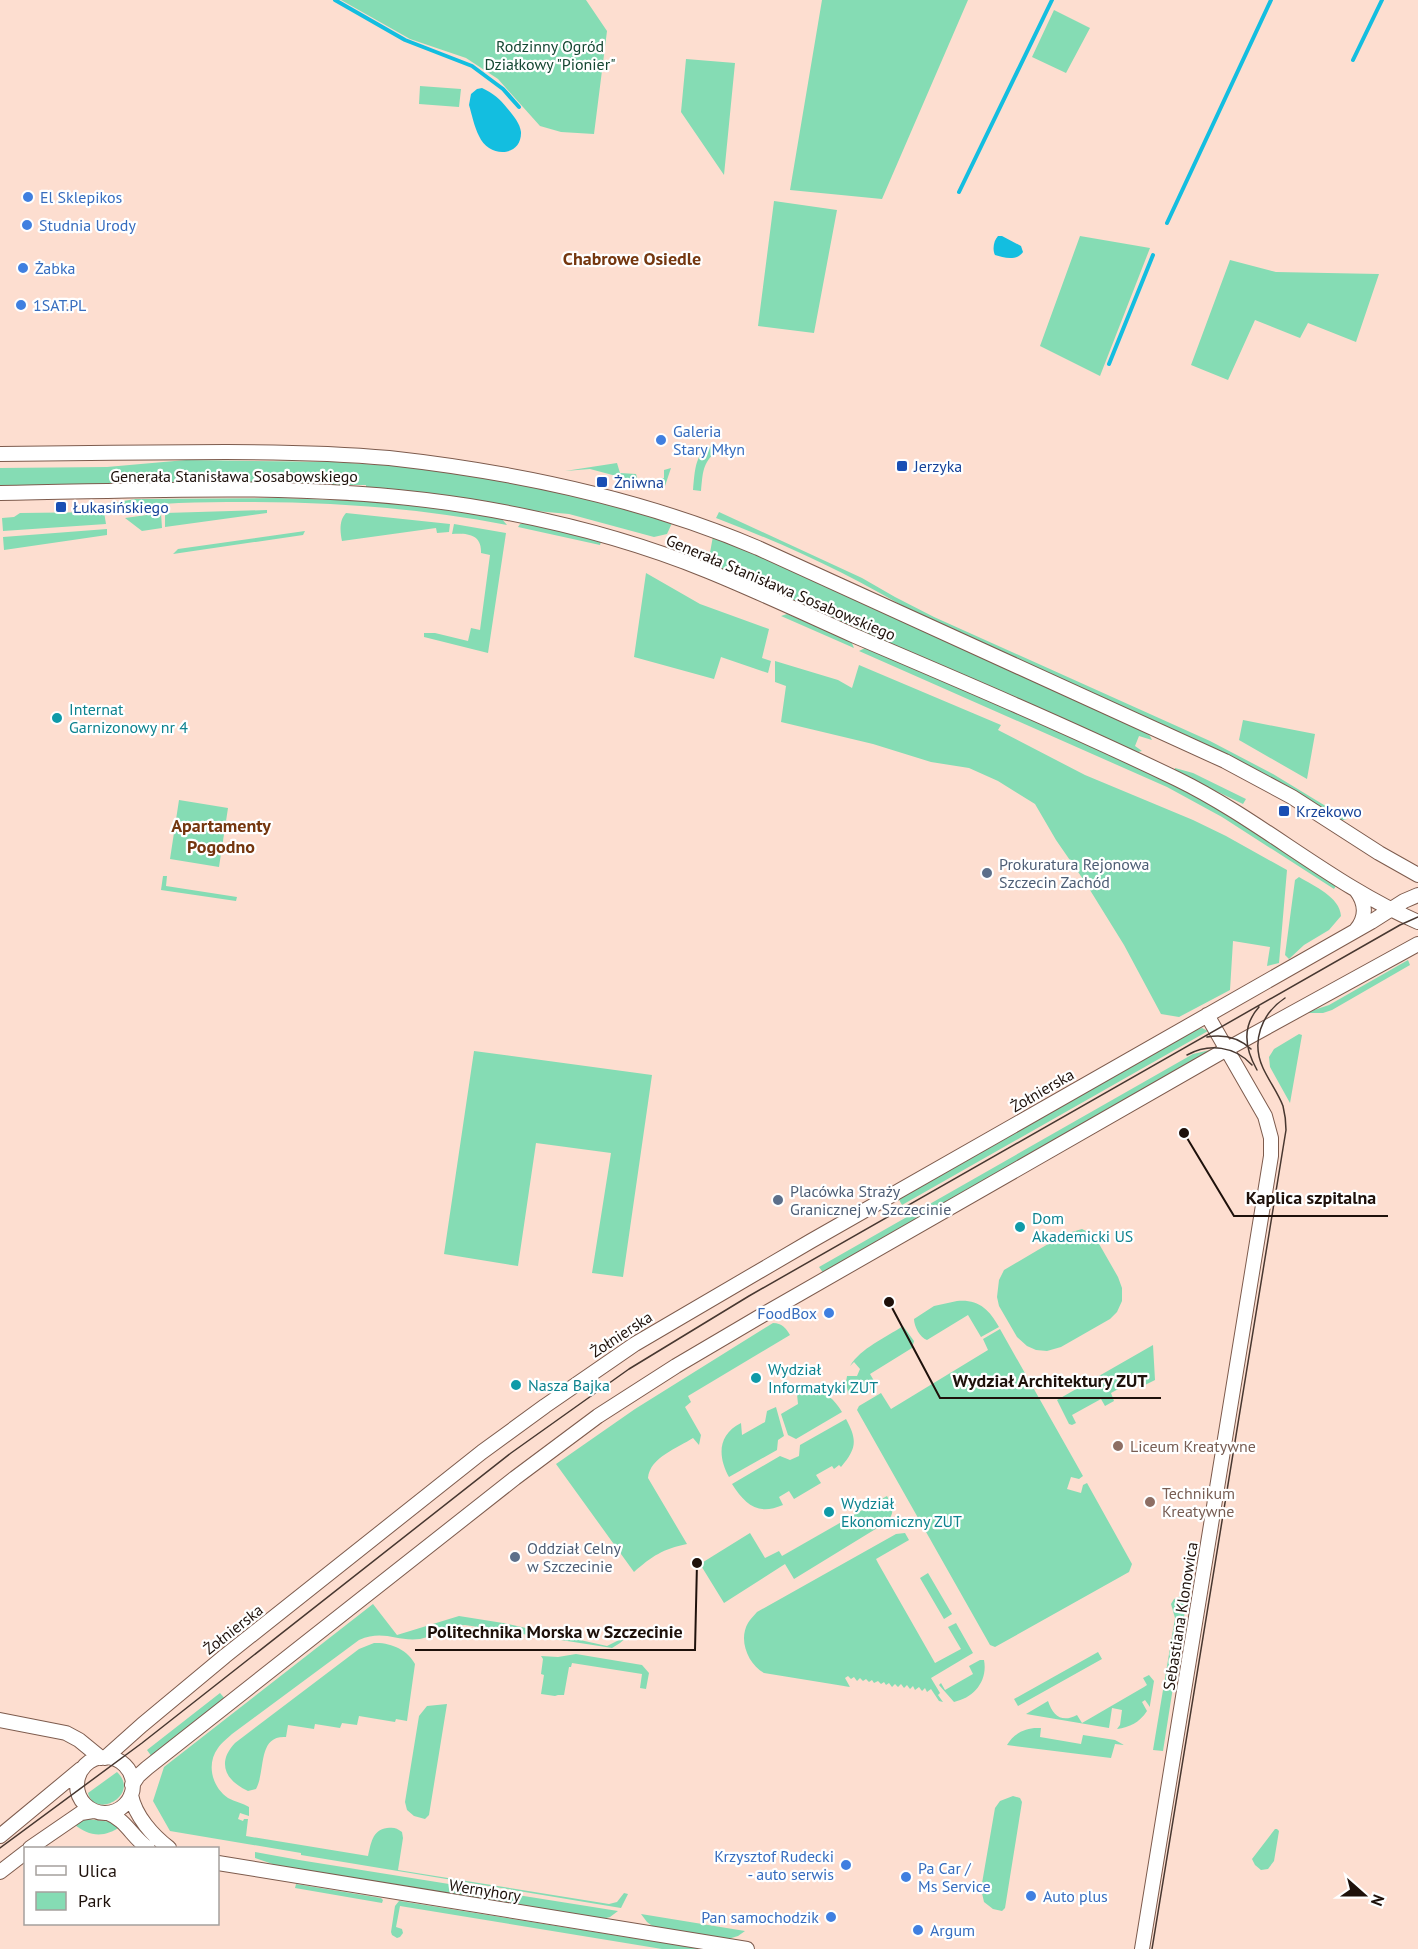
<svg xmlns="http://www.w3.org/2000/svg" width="1418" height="1949" font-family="'PT Sans',sans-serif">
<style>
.green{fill:#85dcb4}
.water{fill:#13bee0}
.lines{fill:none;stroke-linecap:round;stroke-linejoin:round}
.stream{stroke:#13bee0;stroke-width:4}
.secondary-casing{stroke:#7d5b4d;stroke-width:16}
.secondary{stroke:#fff;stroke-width:14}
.tram{stroke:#473730;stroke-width:1.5}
.shop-dot{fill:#3f7fe0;stroke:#fff;stroke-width:2}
.transit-dot{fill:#1a4fb4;stroke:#fff;stroke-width:2}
.culture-dot{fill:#0f9aa8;stroke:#fff;stroke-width:2}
.service-dot{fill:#5c6f8a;stroke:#fff;stroke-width:2}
.education-dot{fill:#8d6e63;stroke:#fff;stroke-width:2}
.labels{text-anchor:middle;stroke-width:4.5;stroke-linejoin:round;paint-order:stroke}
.park-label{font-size:16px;fill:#154733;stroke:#fff}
.shop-label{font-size:16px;fill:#366cbe;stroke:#fff;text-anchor:start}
.transit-label{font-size:16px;fill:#164399;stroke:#fff;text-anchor:start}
.street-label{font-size:16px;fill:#1e110b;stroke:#fff}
.culture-label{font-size:16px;fill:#0d838f;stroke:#fff;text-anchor:start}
.service-label{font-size:16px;fill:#4e5e75;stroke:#fff;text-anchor:start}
.education-label{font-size:16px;fill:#785e54;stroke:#fff;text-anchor:start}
.neighbourhood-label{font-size:18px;font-weight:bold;fill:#75370f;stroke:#fff}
.leader{fill:none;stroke:#1e110b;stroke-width:2}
.callout-dot{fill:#1e110b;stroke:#fff;stroke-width:2}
.callout-label{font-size:18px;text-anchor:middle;font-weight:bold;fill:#1e110b;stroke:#fff;stroke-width:4.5;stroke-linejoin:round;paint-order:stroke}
</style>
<rect width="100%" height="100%" fill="#fdded0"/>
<path class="green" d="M341,0H586L607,31L594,134L561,132L540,126L498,79L466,58L410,39Z
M822,0H968L882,199L790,190Z
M1054,10L1090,28L1066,73L1032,57Z
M686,59L735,63L724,175L681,112Z
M420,86L461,89L459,107L419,104Z
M774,201L837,210L814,333L758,326Z
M1080,236L1150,248L1100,376L1040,346Z
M1230,260L1276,272L1379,274L1356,342L1308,323L1300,338L1255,320L1228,380L1191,365Z
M718,445L717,451C702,463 703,473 701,491L693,490C695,472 694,447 718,445Z
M186,460L334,462L412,467L526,485L575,495L614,505L672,523L667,534L654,537L569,514L525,510L456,497L401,490L366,487V485L157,484L0,486V468L107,467Z
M617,463L620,473L636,474L638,481L664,478V470L671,468L665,486L647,488L620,477L590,469L565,471Z
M279,498L396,502L455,509L501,518L507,525C420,508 332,502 243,502C200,502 157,502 115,510L107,504L135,499Z
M267,510V513L165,527V513Z
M104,512L106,524L3,531L2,518L14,517L20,513Z
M719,512L862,578L895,597L934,617L1210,741L1273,774L1347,819L1340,821L918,615C853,576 787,545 716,518Z
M161,513L162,528L142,531L125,518Z
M346,513L450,524L449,532L437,533L436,528L342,541C340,532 339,520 346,513Z
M528,523L601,542L600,545L518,527L520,524Z
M454,524L506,533L488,653L424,637V633H435L468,641L471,628L480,630L490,555L481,553C482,534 467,533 452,534Z
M107,529V535L4,550L3,537Z
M305,531L303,535L173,554L178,549Z
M713,536L764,557L1140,729L1150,736L1152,740L1139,736L1135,746L1142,751L1138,752L1131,751L708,564Z
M646,573L700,604L769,629L762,658L771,661L768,673L721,657L714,679L634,657Z
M787,614L851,641L854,648L781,616Z
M865,648L981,697L1169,782L1237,819L1337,884L1334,889L1222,817L1167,787L859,651Z
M775,661L838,680L852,688L859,665L1001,725L998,730L1085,775L1193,820L1226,836L1287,870L1279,963L1267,966L1270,947L1233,941L1230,990L1179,1017L1161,1014L1124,945L1085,882L1056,840L1035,804L998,781L969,768L931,762L873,744L781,722L786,686L775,682Z
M1243,720L1315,734L1307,779L1239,740Z
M1175,768L1193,773L1246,799L1243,804L1174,771Z
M179,800L228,808L219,867L170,859Z
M163,876H167L166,886L237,897L236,901L161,890Z
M1299,877C1314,886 1340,897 1341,916L1329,930L1304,945L1289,959L1285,955L1295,880Z
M1408,960L1410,965L1332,1010L1323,1013H1305L1329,1005Z
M1202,1028L1208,1031L902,1205L898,1198L1187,1033Z
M1299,1034L1302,1035L1290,1103L1270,1067L1269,1057L1274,1049Z
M1210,1050L1211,1051L824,1274L819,1267L1193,1054Z
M474,1051L652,1075L623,1277L592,1273L611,1153L536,1143L518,1266L444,1254Z
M1082,1229L1094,1235L1118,1277L1122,1288V1301L1117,1312L1110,1319L1061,1347L1047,1351L1036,1350L1027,1346L1017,1337L999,1306L997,1297L999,1280L1004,1270L1065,1234Z
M957,1301C978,1299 989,1309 999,1327L981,1337L968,1315L927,1340C920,1338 914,1326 914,1319L934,1306Z
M773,1323C782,1323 786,1328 790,1335L688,1396L691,1402L685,1407L701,1435L699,1445L693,1438C678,1448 650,1457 648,1478L687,1544C663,1549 652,1556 634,1572L556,1464L635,1409Z
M903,1326L914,1341L912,1348L870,1374L877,1386C868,1390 857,1399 848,1393L846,1382L848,1370L847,1376H857L860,1369L854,1362L850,1366C861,1348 885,1338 903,1326Z
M1000,1329L1083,1476L1079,1479L1071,1477L1067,1489L1081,1493L1083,1485L1087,1483L1132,1564L1129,1572L995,1647L990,1645L857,1410L859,1406L881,1393L891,1409L988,1350L983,1339Z
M1153,1345L1155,1380L1145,1385L1140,1377L1111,1393L1114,1401L1105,1406L1101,1399L1072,1415L1076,1423L1072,1425L1069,1424L1057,1400Z
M809,1390C826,1391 834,1399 842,1412L796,1439L788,1435L781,1414L798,1404L797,1394Z
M776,1407L784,1436L778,1440L777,1450L729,1477C718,1457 717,1435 741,1423L742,1435L765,1422L767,1411Z
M846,1419C858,1441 856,1449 841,1467L839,1465L834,1469L832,1466L816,1475L821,1483L794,1499L789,1491L779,1497L783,1505C757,1516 745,1504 732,1484L780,1456L790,1460L799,1456L800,1445Z
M887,1496C892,1506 896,1512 887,1522L794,1579L785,1564L724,1603L700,1564L750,1533L765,1558L779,1551L782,1556Z
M905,1533L909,1540L876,1559L878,1563L935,1663L961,1649L948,1627L956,1623L973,1653L931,1678L940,1693L938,1695L943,1702L939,1701L931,1689L927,1692L925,1688L922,1691L919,1687L915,1690L913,1686L910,1689L907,1685L904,1688L901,1684L898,1687L895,1684L892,1687L889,1683L886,1685L884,1682L881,1684L878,1681L874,1683L872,1680L869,1682L866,1679L863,1681L860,1678L857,1681L854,1677L851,1679L848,1676L845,1678L850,1687L764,1673C748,1664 738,1640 748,1623C750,1619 754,1616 757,1612L896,1534Z
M928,1573L952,1614L944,1619L920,1578Z
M1181,1596L1187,1598L1163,1751L1153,1750L1175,1618L1171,1604L1174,1599Z
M373,1604L397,1635L459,1616L503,1623L607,1646L629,1635L620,1643L612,1648L465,1625C448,1625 436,1636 420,1639C396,1642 384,1629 359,1640L232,1734C227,1739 221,1743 218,1748C206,1764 212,1787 228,1798C235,1802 243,1803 249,1807V1816L240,1813L238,1819L243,1821L244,1819H248L246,1836L368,1856C371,1844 372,1830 387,1828C394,1827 397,1828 402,1832L403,1838L398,1870L609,1904L617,1902L624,1893L628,1894L621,1908L301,1855V1853L170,1831L153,1801L164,1767Z
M374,1643C390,1642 408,1650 415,1664L407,1721L396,1719L395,1722L359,1716L357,1725L342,1723L340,1728L315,1724L314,1729L288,1725L286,1737C257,1735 266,1771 256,1789L248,1791C226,1781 216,1763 235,1743L359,1649Z
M1098,1652L1102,1659L1018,1706L1014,1699Z
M576,1654L642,1665L649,1673L646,1689L640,1688L642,1674L572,1663L571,1667H569L564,1695H558L555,1696L541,1694L544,1675L541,1674L543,1659L541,1656L558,1657Z
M980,1660H984C988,1681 974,1698 954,1702L939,1685L941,1683L945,1690L973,1674L969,1666Z
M1149,1675L1154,1681L1150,1705V1707L1145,1700L1142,1702L1147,1711C1139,1723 1130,1727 1117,1729L1120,1725L1122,1710L1112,1708L1109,1728L1026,1714L1048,1701C1053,1716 1062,1723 1077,1715L1082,1723L1144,1687L1147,1685L1143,1678Z
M220,1693L226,1700L152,1757L147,1750Z
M447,1704L429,1815L425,1819L414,1816L407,1810L405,1802L419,1716L427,1706Z
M1037,1728H1041L1040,1737L1081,1744L1083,1735L1115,1740L1124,1745L1115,1744L1111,1758L1007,1745C1013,1734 1025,1728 1037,1728Z
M117,1772C141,1795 95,1820 88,1793Z
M1013,1796L1020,1798L1022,1802L1005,1908L1002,1911L993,1909L984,1902L981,1889L995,1808L1000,1801Z
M87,1819L112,1822L121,1826C105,1838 89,1837 74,1824Z
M1275,1829H1277L1279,1831L1274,1861L1268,1869L1261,1870L1255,1865L1252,1859Z
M255,1852L299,1860L618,1911L610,1917L603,1919L290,1870L255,1858Z
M296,1884L381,1898L383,1900L382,1903L295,1888Z
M399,1901H400L702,1949H662L400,1906L396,1927L402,1929L403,1933L400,1937L397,1938L392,1935L391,1932L395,1906Z
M641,1914L745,1931L738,1936L728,1939L655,1928L647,1922Z"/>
<path class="water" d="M482,88C493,93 500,99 507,108C513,115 520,123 521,132C522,157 489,159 479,136C474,126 472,115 469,105L471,94L477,89Z
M998,236H1002L1021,246L1023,252C1017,261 1004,258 995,255C992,249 994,240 998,236Z"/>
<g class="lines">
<path class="stream" d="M335,0L405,40L472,66L503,89L519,107
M1353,60L1382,0
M959,192L1052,0
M1167,223L1271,0
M1109,364L1153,255"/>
<defs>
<path id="secondary" d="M0,454C75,453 151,452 226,452C281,452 335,453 389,458C515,472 641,498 758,548L1225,761L1292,797L1379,853L1418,875
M0,493C156,491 314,481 469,506C550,519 632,540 708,571C757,591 806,614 855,636C963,682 1071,728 1177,779C1261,820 1332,885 1418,922
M1356,890C1366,903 1367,917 1356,930
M0,1720L66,1733L79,1740L101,1758
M77 1785a28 28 0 1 1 56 0a28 28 0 1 1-56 0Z
M105,1758L142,1725L225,1656L482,1452L545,1406L635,1344L811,1241L1371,922L1404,901L1418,895
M132,1785L138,1776L147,1768L515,1478L598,1416L676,1366L766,1313L1227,1049L1418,944
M131,1795C135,1816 153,1836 169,1848
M108,1813C126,1820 133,1838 148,1848
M0,1836L81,1769
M30,1848L81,1813L93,1811
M218,1863L747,1949
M0,1872L26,1852
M1142,1949L1271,1156V1138L1265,1116L1207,1015"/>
</defs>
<use href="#secondary" class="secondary-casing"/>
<use href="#secondary" class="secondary"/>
<path class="tram" d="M1207,1037C1224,1034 1238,1037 1251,1049
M1187,1055C1209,1043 1235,1046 1252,1065
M1257,1070C1245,1049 1241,1027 1259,1007
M0,1848L142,1743L511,1453L629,1369L749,1296L1400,925L1418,917
M1152,1949L1286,1130C1286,1122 1285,1114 1283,1106C1278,1093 1269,1081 1263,1068C1251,1042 1261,1014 1285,998"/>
</g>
<g class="shop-dot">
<circle cx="28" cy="197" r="6"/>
<circle cx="27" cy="225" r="6"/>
<circle cx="23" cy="268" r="6"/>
<circle cx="21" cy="305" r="6"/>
<circle cx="661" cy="440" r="6"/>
<circle cx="829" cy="1313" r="6"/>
<circle cx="846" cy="1865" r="6"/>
<circle cx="906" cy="1877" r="6"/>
<circle cx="1031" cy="1896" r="6"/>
<circle cx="831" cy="1917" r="6"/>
<circle cx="918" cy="1930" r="6"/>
</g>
<g class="transit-dot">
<rect x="896" y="460" width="12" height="12" rx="3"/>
<rect x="596" y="476" width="12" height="12" rx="3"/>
<rect x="55" y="501" width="12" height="12" rx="3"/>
<rect x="1278" y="805" width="12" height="12" rx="3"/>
</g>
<g class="culture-dot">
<circle cx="57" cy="718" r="6"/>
<circle cx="1020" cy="1227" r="6"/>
<circle cx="756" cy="1378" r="6"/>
<circle cx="516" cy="1385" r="6"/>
<circle cx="829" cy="1512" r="6"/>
</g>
<g class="service-dot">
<circle cx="987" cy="873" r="6"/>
<circle cx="778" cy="1200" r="6"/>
<circle cx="515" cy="1557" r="6"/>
</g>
<g class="education-dot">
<circle cx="1118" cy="1446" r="6"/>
<circle cx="1150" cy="1502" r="6"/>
</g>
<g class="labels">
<g class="park-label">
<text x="550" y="52">Rodzinny Ogród<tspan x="550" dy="18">Działkowy "Pionier"</tspan></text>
</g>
<g class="shop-label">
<text x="40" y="203">El Sklepikos</text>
<text x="39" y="231">Studnia Urody</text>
<text x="35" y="274">Żabka</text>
<text x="33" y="311">1SAT.PL</text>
<text x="673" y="437">Galeria<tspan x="673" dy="18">Stary Młyn</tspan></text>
<text x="817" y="1319" text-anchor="end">FoodBox</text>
<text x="834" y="1862" text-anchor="end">Krzysztof Rudecki<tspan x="834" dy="18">- auto serwis</tspan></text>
<text x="918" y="1874">Pa Car /<tspan x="918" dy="18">Ms Service</tspan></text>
<text x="1043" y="1902">Auto plus</text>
<text x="819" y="1923" text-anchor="end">Pan samochodzik</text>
<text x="930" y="1936">Argum</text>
</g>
<g class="transit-label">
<text x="914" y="472">Jerzyka</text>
<text x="614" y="488">Żniwna</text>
<text x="73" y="513">Łukasińskiego</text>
<text x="1296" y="817">Krzekowo</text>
</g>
<g class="street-label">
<text x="234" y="482">Generała Stanisława Sosabowskiego</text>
<text transform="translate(781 587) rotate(23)" y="6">Generała Stanisława Sosabowskiego</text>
<text transform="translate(1042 1090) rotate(-30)" y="6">Żołnierska</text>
<text transform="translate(621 1334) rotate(-33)" y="6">Żołnierska</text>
<text transform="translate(1180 1616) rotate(-81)" y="6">Sebastiana Klonowica</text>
<text transform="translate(233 1629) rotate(-38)" y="6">Żołnierska</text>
<text transform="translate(485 1890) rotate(9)" y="6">Wernyhory</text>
</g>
<g class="culture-label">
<text x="69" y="715">Internat<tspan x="69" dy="18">Garnizonowy nr 4</tspan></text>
<text x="1032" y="1224">Dom<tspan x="1032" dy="18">Akademicki US</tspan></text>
<text x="768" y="1375">Wydział<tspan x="768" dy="18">Informatyki ZUT</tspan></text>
<text x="528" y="1391">Nasza Bajka</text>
<text x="841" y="1509">Wydział<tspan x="841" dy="18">Ekonomiczny ZUT</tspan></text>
</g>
<g class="service-label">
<text x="999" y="870">Prokuratura Rejonowa<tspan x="999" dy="18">Szczecin Zachód</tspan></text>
<text x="790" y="1197">Placówka Straży<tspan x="790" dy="18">Granicznej w Szczecinie</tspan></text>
<text x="527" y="1554">Oddział Celny<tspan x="527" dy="18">w Szczecinie</tspan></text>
</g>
<g class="education-label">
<text x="1130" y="1452">Liceum Kreatywne</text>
<text x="1162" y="1499">Technikum<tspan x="1162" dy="18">Kreatywne</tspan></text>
</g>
<g class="neighbourhood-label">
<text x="632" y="265">Chabrowe Osiedle</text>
<text x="221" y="832">Apartamenty<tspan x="221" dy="21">Pogodno</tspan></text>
</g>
</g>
<path class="leader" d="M1184 1133L1234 1216H1388M889 1302L940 1398H1161M697 1563L695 1650H415"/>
<g class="callout-dot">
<circle cx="1184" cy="1133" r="6"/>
<circle cx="889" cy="1302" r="6"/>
<circle cx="697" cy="1563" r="6"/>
</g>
<g class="callout-label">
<text x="1311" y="1204">Kaplica szpitalna</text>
<text x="1050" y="1387">Wydział Architektury ZUT</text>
<text x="555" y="1638">Politechnika Morska w Szczecinie</text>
</g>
<rect x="24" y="1847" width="195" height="78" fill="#ffffff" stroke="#a5a09d" stroke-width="1.5"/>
<rect x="36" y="1866" width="30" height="9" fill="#ffffff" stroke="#a5a09d" stroke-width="1.5"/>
<text x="78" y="1877" font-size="18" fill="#1e110b">Ulica</text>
<rect x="36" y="1892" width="30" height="18" fill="#85dcb4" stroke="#a5a09d" stroke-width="1.5"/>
<text x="78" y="1907" font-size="18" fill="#1e110b">Park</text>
<g transform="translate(1364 1895) rotate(111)" stroke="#ffffff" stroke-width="4.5" paint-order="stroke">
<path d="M0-4.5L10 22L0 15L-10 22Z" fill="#1e110b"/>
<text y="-9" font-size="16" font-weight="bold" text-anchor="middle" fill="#1e110b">N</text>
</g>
</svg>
